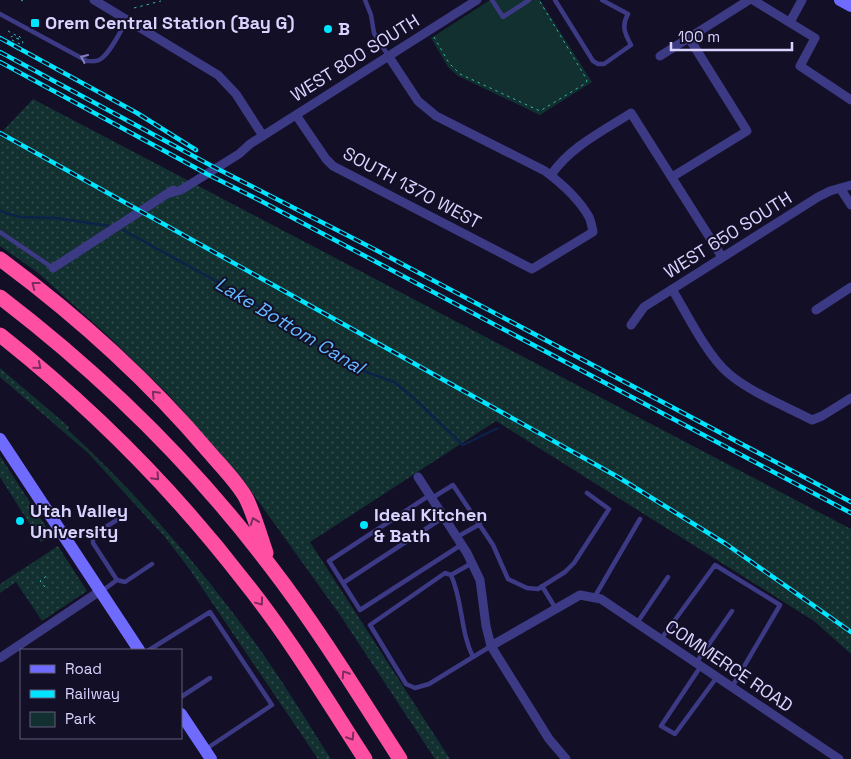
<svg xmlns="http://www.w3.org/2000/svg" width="851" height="759" font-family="'Space Grotesk',sans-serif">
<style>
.grass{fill:url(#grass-dots)}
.park{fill:#12302f}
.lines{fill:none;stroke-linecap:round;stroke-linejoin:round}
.stream{stroke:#0c2248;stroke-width:2.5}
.path{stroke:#2fb8b0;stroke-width:1;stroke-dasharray:2.5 4;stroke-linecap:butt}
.service{stroke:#3d3a85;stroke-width:4.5}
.minor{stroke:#3d3a85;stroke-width:9}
.secondary{stroke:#6f6bff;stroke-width:12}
.motorway{stroke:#ff4fa3;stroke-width:15}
.rail-casing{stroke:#00e5ff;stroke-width:4.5}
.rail{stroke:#130f26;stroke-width:2.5;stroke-dasharray:8;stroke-linecap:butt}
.oneway{stroke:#837fbc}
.oneway2{stroke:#7d2c5e}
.poi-dot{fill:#00e5ff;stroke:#130f26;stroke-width:2}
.labels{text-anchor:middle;stroke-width:4;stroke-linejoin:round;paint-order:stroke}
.poi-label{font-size:18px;font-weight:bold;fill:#d9d4ff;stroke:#130f26;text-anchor:start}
.street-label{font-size:18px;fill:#d9d4ff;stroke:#130f26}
.water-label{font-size:19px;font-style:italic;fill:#62b6ff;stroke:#130f26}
</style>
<defs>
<pattern id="grass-dots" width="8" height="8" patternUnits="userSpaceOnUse" patternTransform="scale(1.25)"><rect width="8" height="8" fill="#12302f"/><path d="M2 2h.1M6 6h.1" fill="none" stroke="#344d4e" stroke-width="1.8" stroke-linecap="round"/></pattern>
</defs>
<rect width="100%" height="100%" fill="#130f26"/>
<path class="grass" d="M33,99L851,529V654L814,621L496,421L310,542L450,759H435L340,615L243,480L168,394L106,334L37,272L0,246V134Z
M0,368L69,427L68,430C133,490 192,557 245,629C276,670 303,715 331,759H318L188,567L164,536L88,453L0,377Z
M0,456L52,536L41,542L0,477Z
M58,546L87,591L42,621L16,582L0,593V584Z"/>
<path class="park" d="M490,0H540L592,82L540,115L458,76L448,67L431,38Z"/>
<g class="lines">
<path class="stream" d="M0,211L19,217L56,218L109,226
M123,230L247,298L304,338L361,370L394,382L416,400L463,445L498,428"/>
<path class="path" d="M21,1L23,0
M134,8L161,1
M8,31L19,37L18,39L23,42L22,45L10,39L12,36L18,39
M19,36L23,40
M434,37L449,63L460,74L540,111L586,83L587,80L539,0
M45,587L40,581L48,575"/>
<path class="service" d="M365,0L371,15L374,33L389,57
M492,0L503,17L529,0
M555,0L593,61L598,64H604L631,45C625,34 621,26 628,14L602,0
M0,14L87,61C91,61 95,62 99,60C109,56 121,30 127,20
M0,232L53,268
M430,495L329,561L360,610L461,545
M432,498L453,485L493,545L508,579L527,588L538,589L565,572L574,563L609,509L587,493
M457,537L480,524
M472,563L451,575C463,601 460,631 473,657
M451,575L445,573L370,625L406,684L415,688L429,684L491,646
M117,580L93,543V538L96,533L117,520
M343,583L444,517
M542,586L556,609
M102,591L117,580L125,582L152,564
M594,598L640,519
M637,623L668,577
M661,639L715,565L780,605L732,687
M149,650L210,612L272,705L206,749
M696,663L732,611
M701,666L661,726L675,734L717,677
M181,697L210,678"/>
<path class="minor" d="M94,0L218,75L236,94L263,136
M753,0L815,38L800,66L851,100
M790,22L802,0
M660,56L749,0
M296,115L326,159L333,166L532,269L593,232C592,227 591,221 589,217C579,199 561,183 545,171L436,116L418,101L389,57
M551,175C570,147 603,131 631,113L722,257
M672,177L747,131L689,38
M840,188L851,205
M170,193L181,190L239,154L250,144L477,0
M53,268L173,190
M672,289C687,314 707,355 728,373C748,391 787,407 812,420L822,416L851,398
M816,310L851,287
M631,325L644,307L818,197L830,191L851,185
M418,477L467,553L480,580L486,626L491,646L549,739L566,759
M491,646L580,595L601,599L839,759
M0,658L100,591"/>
<path class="secondary" d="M840,0L851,6
M0,439L139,650
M181,714L211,759"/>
<path class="motorway" d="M0,259C77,316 147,379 209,452C220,465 240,485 247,500C255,517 260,536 266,553
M0,297C102,375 194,465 271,567C318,628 358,694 400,759
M0,335C91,407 173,489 244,581C289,637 326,699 365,759"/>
<defs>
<path id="rail" d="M0,38L137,113L196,150
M0,52L210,165L372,248L851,502
M0,62L207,174L259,200L851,513
M0,133L618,477L726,544L851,632"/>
</defs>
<use href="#rail" class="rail-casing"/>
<use href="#rail" class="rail"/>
</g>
<defs><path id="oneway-chevron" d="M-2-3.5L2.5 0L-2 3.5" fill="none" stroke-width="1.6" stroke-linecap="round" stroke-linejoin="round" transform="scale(1.25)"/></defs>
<use class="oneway" href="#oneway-chevron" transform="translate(84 58) rotate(-156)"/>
<g class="oneway2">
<use href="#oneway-chevron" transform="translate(35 285) rotate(-142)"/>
<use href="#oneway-chevron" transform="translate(38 366) rotate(40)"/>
<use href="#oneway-chevron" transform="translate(155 394) rotate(-134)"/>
<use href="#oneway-chevron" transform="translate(156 477) rotate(47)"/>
<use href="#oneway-chevron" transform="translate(254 521) rotate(-110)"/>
<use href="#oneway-chevron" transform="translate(260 602) rotate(53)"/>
<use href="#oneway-chevron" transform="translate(345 674) rotate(-123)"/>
<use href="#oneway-chevron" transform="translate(351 737) rotate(57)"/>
</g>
<g class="poi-dot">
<rect x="30" y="18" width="10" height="10" rx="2.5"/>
<circle cx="328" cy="29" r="5"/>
<circle cx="20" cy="521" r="5"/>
<circle cx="364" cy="525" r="5"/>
</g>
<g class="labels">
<g class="poi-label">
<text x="45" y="29">Orem Central Station (Bay G)</text>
<text x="338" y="35">B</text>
<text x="30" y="517">Utah Valley<tspan x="30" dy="21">University</tspan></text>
<text x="374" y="521">Ideal Kitchen<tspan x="374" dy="21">&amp; Bath</tspan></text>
</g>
<g class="street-label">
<text transform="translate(355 58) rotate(-32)" y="6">WEST 800 SOUTH</text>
<text transform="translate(412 188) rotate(28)" y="6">SOUTH 1370 WEST</text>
<text transform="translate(728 235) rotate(-32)" y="6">WEST 650 SOUTH</text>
<text transform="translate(729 666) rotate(34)" y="6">COMMERCE ROAD</text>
</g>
<g class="water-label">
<text transform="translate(290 325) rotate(31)" y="7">Lake Bottom Canal</text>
</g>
</g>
<rect x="20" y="649" width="162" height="90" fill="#130f26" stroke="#625e7d"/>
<rect x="30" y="665" width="25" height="8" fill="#6f6bff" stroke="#625e7d"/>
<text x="65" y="674" font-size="15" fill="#d9d4ff">Road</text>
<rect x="30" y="690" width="25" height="8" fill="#00e5ff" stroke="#625e7d"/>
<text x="65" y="699" font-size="15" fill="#d9d4ff">Railway</text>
<rect x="30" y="712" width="25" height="15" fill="#12302f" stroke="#625e7d"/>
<text x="65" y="724" font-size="15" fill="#d9d4ff">Park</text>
<path d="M671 42v8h121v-8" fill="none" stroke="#d9d4ff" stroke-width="2.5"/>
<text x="678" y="42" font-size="15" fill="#d9d4ff" stroke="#130f26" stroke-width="4" paint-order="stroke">100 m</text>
</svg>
